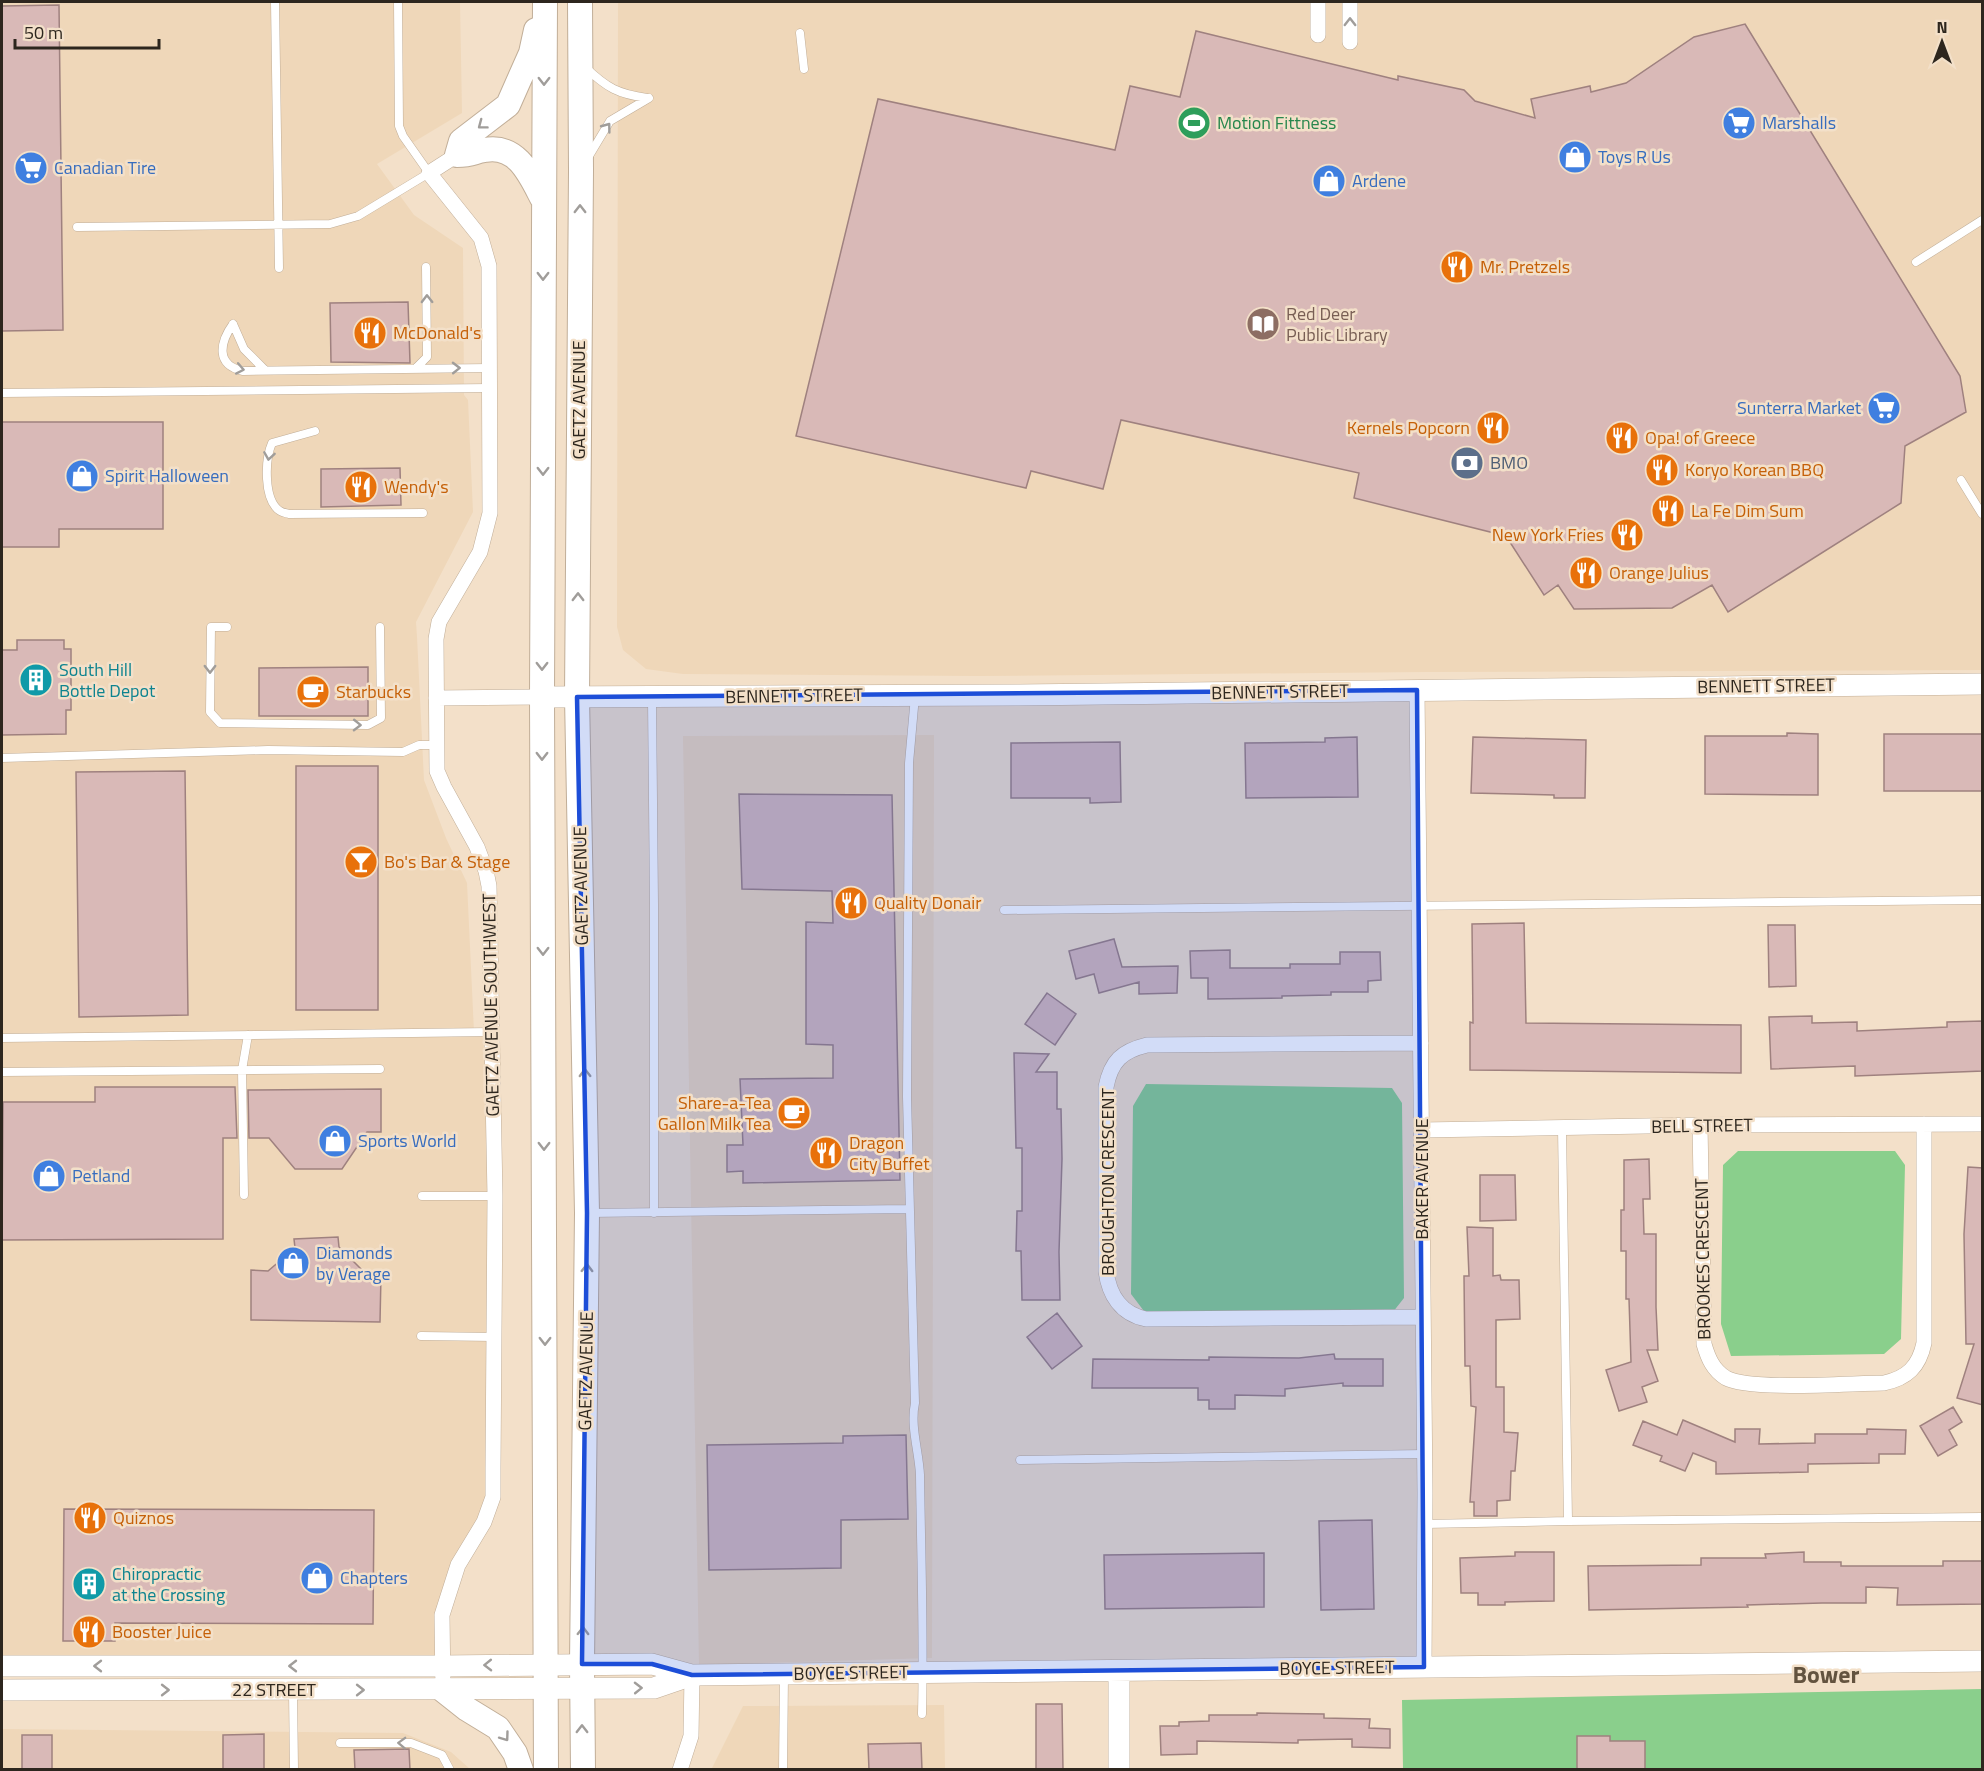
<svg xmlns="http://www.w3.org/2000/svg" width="1984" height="1771" font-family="'Titillium Web',sans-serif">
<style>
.built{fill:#efd7b9}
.green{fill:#8acf8c}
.building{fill:#d9b9b7;stroke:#9f817f;stroke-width:1.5}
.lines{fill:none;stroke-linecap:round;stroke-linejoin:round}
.lane-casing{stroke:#c1ae98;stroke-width:9}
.street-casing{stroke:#c1ae98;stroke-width:16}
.secondary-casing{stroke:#c1ae98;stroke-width:22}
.primary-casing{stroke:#c1ae98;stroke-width:26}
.lane{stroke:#fff;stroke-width:8}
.street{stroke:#fff;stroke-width:15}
.secondary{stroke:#fff;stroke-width:21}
.primary{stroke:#fff;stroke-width:24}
.oneway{stroke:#a09d9a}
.marked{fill:#1d4ed8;fill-opacity:0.2;stroke:#1d4ed8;stroke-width:4.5;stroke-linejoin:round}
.labels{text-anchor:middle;stroke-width:5;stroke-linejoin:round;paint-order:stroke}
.leisure-label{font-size:18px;fill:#27864d;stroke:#f3e0c9;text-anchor:start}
.shop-label{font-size:18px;fill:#366cbe;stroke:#f3e0c9;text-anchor:start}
.food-label{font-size:18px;fill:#c56008;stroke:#f3e0c9;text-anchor:start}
.education-label{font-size:18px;fill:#785e54;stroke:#f3e0c9;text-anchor:start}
.street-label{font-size:18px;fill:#2d261e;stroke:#f3e0c9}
.service-label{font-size:18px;fill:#4e5e75;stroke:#f3e0c9;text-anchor:start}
.culture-label{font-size:18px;fill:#0d838f;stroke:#f3e0c9;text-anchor:start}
.district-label{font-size:24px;font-weight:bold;fill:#63533f;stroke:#f3e0c9}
</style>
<rect width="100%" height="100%" fill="#f3e0c9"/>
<path class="built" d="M2,2H460L462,113L377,164L414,215L463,248L464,395L468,400L473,512L416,622L417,637L424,780L446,838L467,883L474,1032H491L493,1497L442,1615L443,1666H2Z
M618,2H1982V670L1426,672L977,676L683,674L646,669L623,650L617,627Z
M934,735L932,1658L699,1665L683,736Z
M944,1705L945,1769L711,1770L743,1706Z
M2,1729L403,1733L451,1752L470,1769L2,1770Z"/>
<path class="green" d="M1146,1084L1392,1088L1402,1103L1404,1298L1389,1317L1150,1319L1131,1294L1133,1106Z
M1738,1151H1895L1905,1165L1901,1339L1884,1354L1731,1356L1721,1324L1723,1165Z
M1982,1689V1769H1403L1402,1700Z"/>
<path class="building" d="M59,5L63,330L2,331V6Z
M1745,24L1960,376L1966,412L1905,446L1901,503L1728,612L1712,585L1672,608L1574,609L1558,585L1544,595L1506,536L1354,498L1359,473L1121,420L1103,489L1031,471L1026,488L796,436L878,99L1115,150L1130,86L1180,97L1196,31L1398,80V76L1464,90L1475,101L1535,118L1531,99L1590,86L1591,92L1626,83L1694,37Z
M408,302L410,363L331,362L330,303Z
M2,422H163V529H59V547H2Z
M400,468L401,505L321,507V469Z
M17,640H64V649H71V710H66V734L2,735V650H17Z
M368,667V716H259V668Z
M1787,733L1818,734V795L1705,794V736H1787Z
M1884,734H1983V791H1884Z
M1357,737L1358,797L1246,798L1245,743L1325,742V738Z
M1473,737L1586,740L1585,798H1554V795L1471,793Z
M1120,742L1121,802L1090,803V798H1011V743Z
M296,766H378V1010H296Z
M185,771L188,1015L79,1017L76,772Z
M739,794L892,795L900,1180L743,1183V1171L727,1172V1145H743L740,1079L833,1078V1045L806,1044V922L833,923L832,891L742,889Z
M1524,923L1526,1023L1741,1025V1073L1470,1070V1022L1473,1023L1472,924Z
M1768,925H1795L1796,986L1769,987Z
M1114,939L1122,967L1178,966L1177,993L1139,994V982L1099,993L1094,974L1076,979L1069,951Z
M1230,950V968H1290V964H1340V952H1380L1381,980L1368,981V992H1331V995L1282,996V998L1208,999V978H1191L1190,951Z
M1047,993L1076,1014L1055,1045L1025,1024Z
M1812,1016V1023L1857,1022V1031L1947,1027V1022L1983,1021V1071L1855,1076V1066L1771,1069L1769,1017Z
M1014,1053L1049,1054L1036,1072H1057V1109H1061L1062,1159L1059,1252L1060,1300H1022L1021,1251H1016L1017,1211H1022V1148H1016Z
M95,1087H235L237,1138H223V1239L2,1240L3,1102H95Z
M381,1089V1132H367L342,1169H295L269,1138H249L248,1090Z
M1649,1159L1650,1199H1643L1644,1234H1656V1307L1658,1350H1647L1658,1381L1642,1387L1647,1402L1619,1411L1606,1370L1631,1362L1629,1299H1626V1251H1621V1210H1624V1160Z
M1968,1167L1983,1168V1405L1957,1398L1974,1344H1966L1964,1234Z
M1480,1175H1515L1516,1220L1480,1221Z
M1467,1227L1493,1228V1276L1500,1275L1501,1280H1519L1520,1319L1496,1320V1387H1504V1432L1518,1433L1515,1471H1511L1510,1500L1497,1501V1516H1474V1502H1470L1476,1407L1471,1406L1470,1366H1465L1464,1276H1469Z
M338,1237L339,1247L367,1275H381L380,1322L251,1320V1270L268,1271L295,1248L294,1239Z
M1057,1313L1082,1346L1052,1369L1027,1337Z
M1334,1354L1335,1359H1383V1386H1343V1383L1285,1389V1396L1235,1395V1409H1209V1400H1198V1388H1092L1093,1359L1209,1360V1357L1299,1358Z
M1953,1407L1962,1422L1949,1430L1957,1445L1938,1456L1920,1426Z
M1683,1420L1735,1442V1429H1760L1759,1444L1815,1443V1434H1867V1429L1906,1430L1905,1454H1879V1463L1808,1464V1472L1716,1474V1462L1693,1453L1685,1471L1660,1461L1662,1456L1633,1445L1643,1421L1677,1435Z
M906,1435L908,1519L841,1520V1568L709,1570L707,1445L843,1443V1436Z
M64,1509L374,1510L373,1624L115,1623V1641H63Z
M1372,1520L1374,1609L1321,1610L1319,1521Z
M1515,1552H1554V1601L1505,1602V1605H1478V1593H1461L1460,1558L1515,1556Z
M1804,1552V1562H1841V1566H1943V1561H1983V1604L1897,1605L1898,1588L1866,1587V1603H1822L1747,1605L1748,1607L1589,1610L1588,1566L1701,1565V1558H1766L1765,1554Z
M1264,1553V1607L1105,1609L1104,1555Z
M1036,1704H1062L1063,1770H1036Z
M1257,1713L1324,1714V1718L1370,1719L1369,1728L1390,1729V1748L1352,1747V1739L1298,1740V1743L1197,1741V1754L1161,1755L1160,1726H1179V1722L1209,1721V1715H1257Z
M264,1734V1770H223V1735Z
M22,1735H52V1770H22Z
M1577,1736H1610V1741H1645V1770H1577Z
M921,1743L922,1770H869L868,1744Z
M409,1749L410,1770H355L354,1750Z"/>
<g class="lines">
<defs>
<path id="lane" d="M275,2L279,268
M800,33L804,69
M585,67C607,88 618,94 647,98
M589,156L610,121L649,98
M77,227L330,224L358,216L429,173L403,136L399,126L398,2
M1916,262L1982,220
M233,324C220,342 215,365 243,371L490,368
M233,324L244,349L265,370
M416,368L427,357L426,267
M2,393L490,388
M315,431L272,443C265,459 263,500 280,511C283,513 286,513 289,514L423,513
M1961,480L1982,514
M227,627H211L210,712L220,723L368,725L381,718L380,627
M915,696L909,763L907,1097L915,1403C910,1426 919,1452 920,1475C921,1555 924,1634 922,1714
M652,699L654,904V1213
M2,758L268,750L403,752L419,745H436
M1004,910L1982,900
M2,1038L491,1032
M2,1072L380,1069
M1562,1128L1568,1521
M244,1195L242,1070L248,1035
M422,1196H495
M589,1213L909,1209
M421,1336L494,1337
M1020,1460L1425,1454
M1425,1524L1568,1521L1982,1517
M293,1691L294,1770
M340,1743H411L442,1755L450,1770
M783,1770L784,1675"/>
<path id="street" d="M1350,2V42
M1318,35V2
M1417,690L1425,1493L1424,1667
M436,698L542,697
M1421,1043L1147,1045C1122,1051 1111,1061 1106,1087V1271C1109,1295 1121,1314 1146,1319L1423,1317
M1700,1125L1704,1344C1708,1358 1713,1370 1726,1378C1750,1391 1852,1383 1884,1383C1907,1378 1919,1367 1924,1343V1124
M1422,1130L1700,1125L1982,1124
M443,1690L442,1615L458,1565L484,1522L493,1497V1467L495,1196L489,886L486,871L477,847L444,787L437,771L436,639L439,622L480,552L490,513L489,266L481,238L429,173L457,155
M680,1770L691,1736L692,1675"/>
<path id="secondary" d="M542,697L1019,695L1982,684
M2,1666H443L652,1664L692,1675L1982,1661
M1119,1671V1770
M2,1690L654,1688L692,1675"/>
<path id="primary" d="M545,2L542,697L546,1770
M580,2L581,171L577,697L587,1213L582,1664L583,1770
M536,30L531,53L508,105L461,141L457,155C473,155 472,152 485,150C517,144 530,175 542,198
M443,1690L467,1709L498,1728L515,1753L521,1770"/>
</defs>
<use href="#lane" class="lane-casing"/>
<use href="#street" class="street-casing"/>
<use href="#secondary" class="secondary-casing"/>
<use href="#primary" class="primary-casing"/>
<use href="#lane" class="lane"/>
<use href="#street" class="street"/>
<use href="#secondary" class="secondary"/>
<use href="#primary" class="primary"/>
</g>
<defs><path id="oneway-chevron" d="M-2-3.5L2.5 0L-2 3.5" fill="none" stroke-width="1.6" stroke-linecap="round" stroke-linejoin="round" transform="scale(1.5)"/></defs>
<g class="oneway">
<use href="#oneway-chevron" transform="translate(1350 22) rotate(-90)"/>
<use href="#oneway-chevron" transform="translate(544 81) rotate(90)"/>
<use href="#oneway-chevron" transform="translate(482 125) rotate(143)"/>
<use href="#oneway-chevron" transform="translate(607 127) rotate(-53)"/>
<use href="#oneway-chevron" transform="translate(580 209) rotate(-90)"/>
<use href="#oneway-chevron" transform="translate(543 276) rotate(90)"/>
<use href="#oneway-chevron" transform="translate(427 299) rotate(-91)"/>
<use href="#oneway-chevron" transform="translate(456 368) rotate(-1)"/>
<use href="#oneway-chevron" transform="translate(240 369) rotate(11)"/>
<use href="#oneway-chevron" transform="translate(269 456) rotate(99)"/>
<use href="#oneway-chevron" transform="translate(543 471) rotate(90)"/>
<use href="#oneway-chevron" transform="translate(578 597) rotate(-90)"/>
<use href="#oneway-chevron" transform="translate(542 666) rotate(90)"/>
<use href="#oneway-chevron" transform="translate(210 669) rotate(90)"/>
<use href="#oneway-chevron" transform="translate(357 725) rotate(1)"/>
<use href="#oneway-chevron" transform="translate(542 756) rotate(90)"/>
<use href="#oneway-chevron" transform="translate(543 951) rotate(90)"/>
<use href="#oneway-chevron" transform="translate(585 1073) rotate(-91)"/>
<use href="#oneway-chevron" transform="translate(544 1146) rotate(90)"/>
<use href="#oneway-chevron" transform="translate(587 1268) rotate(-89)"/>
<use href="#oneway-chevron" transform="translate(545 1341) rotate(90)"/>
<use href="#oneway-chevron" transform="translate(583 1631) rotate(-89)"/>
<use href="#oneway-chevron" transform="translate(488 1665) rotate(179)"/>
<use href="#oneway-chevron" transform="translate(98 1666) rotate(-180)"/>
<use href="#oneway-chevron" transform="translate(293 1666) rotate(-180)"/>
<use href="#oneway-chevron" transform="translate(638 1688) rotate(-1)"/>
<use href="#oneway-chevron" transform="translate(165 1690)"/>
<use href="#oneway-chevron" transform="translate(360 1690)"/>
<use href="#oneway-chevron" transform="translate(582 1729) rotate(-90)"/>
<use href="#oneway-chevron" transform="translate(505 1737) rotate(54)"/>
<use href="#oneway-chevron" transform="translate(402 1743) rotate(-178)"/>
</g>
<path class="marked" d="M1417,690L1424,1667L692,1675L652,1664H582L587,1213L577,697Z"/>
<defs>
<symbol id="stadium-disc" viewBox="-11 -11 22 22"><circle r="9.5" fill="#2e9e5b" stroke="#f3e0c9"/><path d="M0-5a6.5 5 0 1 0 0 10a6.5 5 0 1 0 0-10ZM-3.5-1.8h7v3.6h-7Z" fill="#fff"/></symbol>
<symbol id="supermarket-disc" viewBox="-11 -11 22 22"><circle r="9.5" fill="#3f7fe0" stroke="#f3e0c9"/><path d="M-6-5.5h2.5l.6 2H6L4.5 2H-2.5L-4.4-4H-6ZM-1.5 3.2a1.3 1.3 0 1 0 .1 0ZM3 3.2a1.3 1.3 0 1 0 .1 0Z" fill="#fff"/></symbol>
<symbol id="shop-disc" viewBox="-11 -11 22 22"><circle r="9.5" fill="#3f7fe0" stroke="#f3e0c9"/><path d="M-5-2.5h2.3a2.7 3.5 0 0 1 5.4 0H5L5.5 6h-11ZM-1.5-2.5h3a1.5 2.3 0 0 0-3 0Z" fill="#fff"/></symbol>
<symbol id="restaurant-disc" viewBox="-11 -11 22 22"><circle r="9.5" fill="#e8710a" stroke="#f3e0c9"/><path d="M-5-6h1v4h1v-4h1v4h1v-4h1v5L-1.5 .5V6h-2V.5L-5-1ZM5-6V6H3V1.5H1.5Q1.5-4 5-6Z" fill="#fff"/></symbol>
<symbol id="library-disc" viewBox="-11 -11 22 22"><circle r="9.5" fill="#8d6e63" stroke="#f3e0c9"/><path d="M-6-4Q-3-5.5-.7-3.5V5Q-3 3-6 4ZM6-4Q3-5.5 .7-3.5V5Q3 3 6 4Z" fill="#fff"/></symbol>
<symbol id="bank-disc" viewBox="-11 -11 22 22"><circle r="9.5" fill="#5c6f8a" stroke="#f3e0c9"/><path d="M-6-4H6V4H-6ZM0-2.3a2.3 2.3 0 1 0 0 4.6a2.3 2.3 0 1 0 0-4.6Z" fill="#fff"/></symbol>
<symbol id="building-disc" viewBox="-11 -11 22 22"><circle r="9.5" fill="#0f9aa8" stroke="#f3e0c9"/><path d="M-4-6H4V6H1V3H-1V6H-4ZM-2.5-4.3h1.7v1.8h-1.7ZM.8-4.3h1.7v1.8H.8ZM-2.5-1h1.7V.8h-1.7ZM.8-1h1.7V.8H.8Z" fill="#fff"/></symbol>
<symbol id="cafe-disc" viewBox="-11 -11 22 22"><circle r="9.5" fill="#e8710a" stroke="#f3e0c9"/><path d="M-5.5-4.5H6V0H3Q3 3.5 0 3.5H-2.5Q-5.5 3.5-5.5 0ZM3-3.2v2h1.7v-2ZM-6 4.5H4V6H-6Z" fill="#fff"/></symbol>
<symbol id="bar-disc" viewBox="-11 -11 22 22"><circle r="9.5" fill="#e8710a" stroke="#f3e0c9"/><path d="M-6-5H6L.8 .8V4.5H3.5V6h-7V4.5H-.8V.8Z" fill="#fff"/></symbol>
</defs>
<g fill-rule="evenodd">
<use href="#stadium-disc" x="1175" y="104" width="38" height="38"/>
<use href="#supermarket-disc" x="1720" y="104" width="38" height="38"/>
<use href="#shop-disc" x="1556" y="138" width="38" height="38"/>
<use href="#supermarket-disc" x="12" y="149" width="38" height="38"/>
<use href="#shop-disc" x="1310" y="162" width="38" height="38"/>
<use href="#restaurant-disc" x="1438" y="248" width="38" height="38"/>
<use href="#library-disc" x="1244" y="305" width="38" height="38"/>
<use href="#restaurant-disc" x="351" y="314" width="38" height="38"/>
<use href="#supermarket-disc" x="1865" y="389" width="38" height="38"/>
<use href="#restaurant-disc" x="1474" y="409" width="38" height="38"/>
<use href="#restaurant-disc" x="1603" y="419" width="38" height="38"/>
<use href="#bank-disc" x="1448" y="444" width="38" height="38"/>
<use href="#restaurant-disc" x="1643" y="451" width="38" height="38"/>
<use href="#shop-disc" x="63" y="457" width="38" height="38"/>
<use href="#restaurant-disc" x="342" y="468" width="38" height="38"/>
<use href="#restaurant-disc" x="1649" y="492" width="38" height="38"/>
<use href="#restaurant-disc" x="1608" y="516" width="38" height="38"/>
<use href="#restaurant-disc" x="1567" y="554" width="38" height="38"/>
<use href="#building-disc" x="17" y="661" width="38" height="38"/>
<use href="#cafe-disc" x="294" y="673" width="38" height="38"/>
<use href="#bar-disc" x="342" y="843" width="38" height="38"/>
<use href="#restaurant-disc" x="832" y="884" width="38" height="38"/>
<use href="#cafe-disc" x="775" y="1094" width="38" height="38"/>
<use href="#shop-disc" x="316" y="1122" width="38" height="38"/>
<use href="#restaurant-disc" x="807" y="1134" width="38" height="38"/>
<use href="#shop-disc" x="30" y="1157" width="38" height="38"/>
<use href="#shop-disc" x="274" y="1244" width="38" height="38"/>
<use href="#restaurant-disc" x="71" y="1499" width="38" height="38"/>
<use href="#shop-disc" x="298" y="1559" width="38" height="38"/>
<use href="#building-disc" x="70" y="1565" width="38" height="38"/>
<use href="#restaurant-disc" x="70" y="1613" width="38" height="38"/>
</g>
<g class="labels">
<g class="leisure-label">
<text x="1217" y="129">Motion Fittness</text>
</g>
<g class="shop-label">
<text x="1762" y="129">Marshalls</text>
<text x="1598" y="163">Toys R Us</text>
<text x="54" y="174">Canadian Tire</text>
<text x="1352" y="187">Ardene</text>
<text x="1861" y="414" text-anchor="end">Sunterra Market</text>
<text x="105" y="482">Spirit Halloween</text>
<text x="358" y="1147">Sports World</text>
<text x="72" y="1182">Petland</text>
<text x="316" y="1259">Diamonds<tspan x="316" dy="21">by Verage</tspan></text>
<text x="340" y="1584">Chapters</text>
</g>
<g class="food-label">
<text x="1480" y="273">Mr. Pretzels</text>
<text x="393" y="339">McDonald's</text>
<text x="1470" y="434" text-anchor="end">Kernels Popcorn</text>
<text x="1645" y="444">Opa! of Greece</text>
<text x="1685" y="476">Koryo Korean BBQ</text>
<text x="384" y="493">Wendy's</text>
<text x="1691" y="517">La Fe Dim Sum</text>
<text x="1604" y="541" text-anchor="end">New York Fries</text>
<text x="1609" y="579">Orange Julius</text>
<text x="336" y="698">Starbucks</text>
<text x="384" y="868">Bo's Bar &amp; Stage</text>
<text x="874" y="909">Quality Donair</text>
<text x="771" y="1109" text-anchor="end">Share-a-Tea<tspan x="771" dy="21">Gallon Milk Tea</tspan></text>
<text x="849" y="1149">Dragon<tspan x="849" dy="21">City Buffet</tspan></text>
<text x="113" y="1524">Quiznos</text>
<text x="112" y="1638">Booster Juice</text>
</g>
<g class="education-label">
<text x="1286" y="320">Red Deer<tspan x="1286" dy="21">Public Library</tspan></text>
</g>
<g class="street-label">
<text transform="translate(579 400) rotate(-90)" y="6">GAETZ AVENUE</text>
<text transform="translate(1766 686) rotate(-1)" y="6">BENNETT STREET</text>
<text transform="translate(1280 692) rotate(-1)" y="6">BENNETT STREET</text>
<text transform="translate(794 696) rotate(-1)" y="6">BENNETT STREET</text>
<text transform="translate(581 886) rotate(-91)" y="6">GAETZ AVENUE</text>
<text transform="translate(491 1005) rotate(-91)" y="6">GAETZ AVENUE SOUTHWEST</text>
<text transform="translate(1702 1126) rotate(-1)" y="6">BELL STREET</text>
<text transform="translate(1422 1179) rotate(-90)" y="6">BAKER AVENUE</text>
<text transform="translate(1108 1182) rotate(-90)" y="6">BROUGHTON CRESCENT</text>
<text transform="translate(1703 1259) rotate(-91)" y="6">BROOKES CRESCENT</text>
<text transform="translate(586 1371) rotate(-89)" y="6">GAETZ AVENUE</text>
<text transform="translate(1337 1668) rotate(-1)" y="6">BOYCE STREET</text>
<text transform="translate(851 1673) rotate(-1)" y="6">BOYCE STREET</text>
<text x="274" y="1696">22 STREET</text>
</g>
<g class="service-label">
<text x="1490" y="469">BMO</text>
</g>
<g class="culture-label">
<text x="59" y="676">South Hill<tspan x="59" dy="21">Bottle Depot</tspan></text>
<text x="112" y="1580">Chiropractic<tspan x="112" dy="21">at the Crossing</tspan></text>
</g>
<g class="district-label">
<text x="1826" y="1683">Bower</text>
</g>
</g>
<rect width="1984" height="1771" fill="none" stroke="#2d261e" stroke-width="6"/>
<g transform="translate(1942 42)" stroke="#f3e0c9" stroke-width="4.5" paint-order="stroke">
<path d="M0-4.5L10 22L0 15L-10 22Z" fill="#2d261e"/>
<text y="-9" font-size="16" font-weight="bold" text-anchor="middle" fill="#2d261e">N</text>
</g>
<path d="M15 39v9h144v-9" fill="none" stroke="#2d261e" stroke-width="3"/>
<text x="24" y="39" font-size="18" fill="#2d261e" stroke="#f3e0c9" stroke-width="4.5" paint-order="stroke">50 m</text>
</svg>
